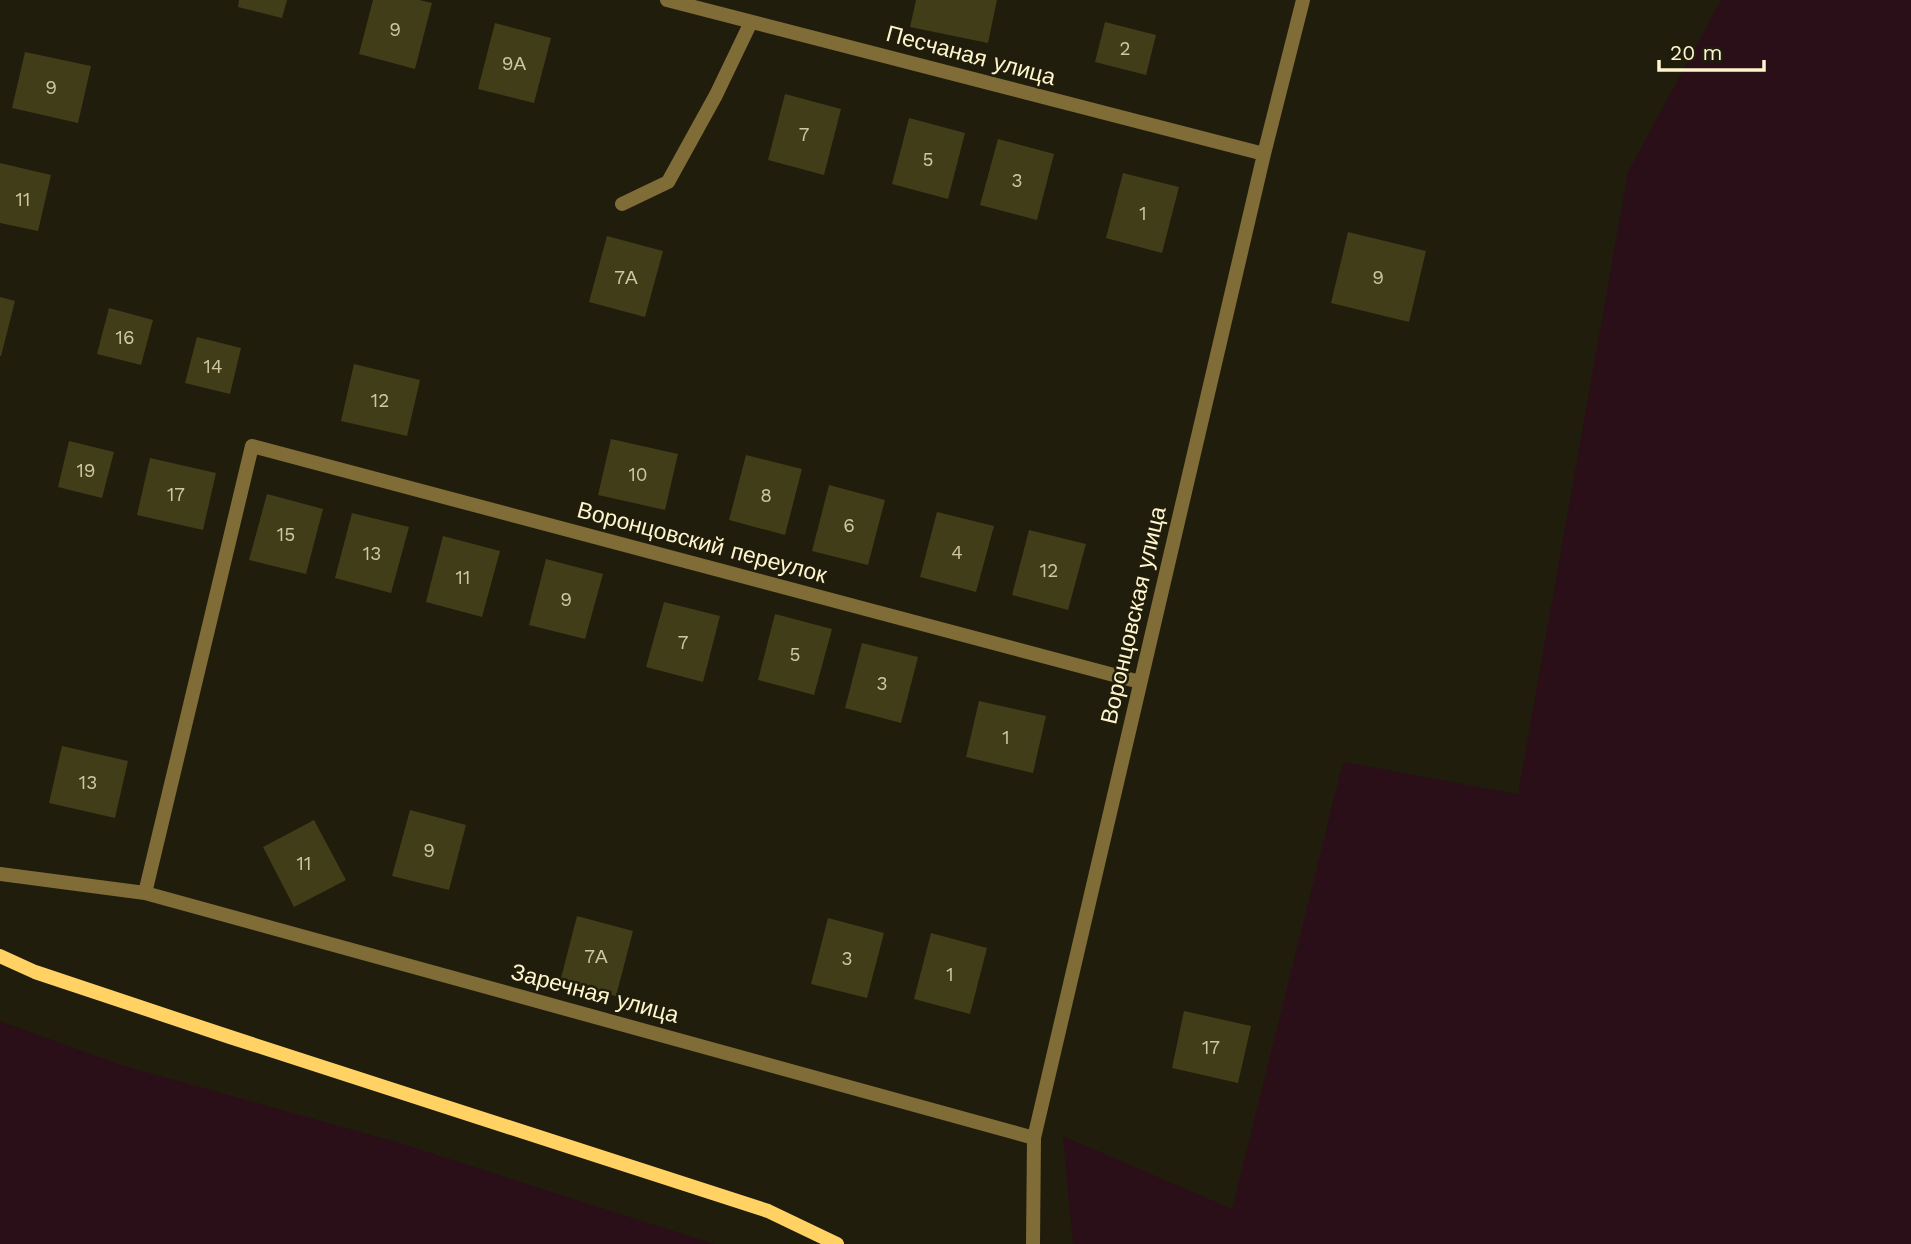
<svg xmlns="http://www.w3.org/2000/svg" width="1911" height="1244" font-family="'Work Sans',sans-serif">
<style>
.green{fill:#2a0f19}
.building{fill:#413d18}
.lines{fill:none;stroke-linecap:round;stroke-linejoin:round}
.minor{stroke:#806c36;stroke-width:14}
.secondary{stroke:#ffd263;stroke-width:14}
.labels{text-anchor:middle;stroke-width:5;stroke-linejoin:round;paint-order:stroke}
.number-label{font-size:19px;fill:#d0c79f}
.street-label{font-size:23px;fill:#fff5cc;stroke:#201d0c}
</style>
<rect width="100%" height="100%" fill="#201d0c"/>
<path class="green" d="M1721,0H1911V1244H1073L1063,1136L1232,1209L1343,762L1518,794L1628,172Z
M0,1021L121,1065L393,1141L714,1244H0Z"/>
<path class="building" d="M239,0H287L282,18L238,7Z
M373,0H419L432,3L415,69L359,54Z
M916,0H997L988,43L910,27Z
M1105,22L1156,35L1146,75L1095,62Z
M495,23L551,38L534,103L478,89Z
M25,52L91,66L78,123L12,108Z
M785,94L841,109L824,175L768,160Z
M909,118L965,133L948,199L892,184Z
M998,139L1054,154L1037,220L980,205Z
M0,163L51,175L38,231L0,223Z
M1123,173L1179,187L1162,253L1106,238Z
M1348,232L1426,251L1409,322L1331,303Z
M607,236L663,251L645,317L589,302Z
M0,297L15,301L1,356H0Z
M109,308L153,320L141,365L97,354Z
M197,337L241,348L230,394L185,383Z
M354,364L420,380L407,436L341,421Z
M611,439L678,454L665,510L598,495Z
M69,441L114,452L102,498L58,487Z
M746,455L802,469L785,535L729,520Z
M150,458L216,473L203,530L137,515Z
M829,485L885,500L868,565L812,551Z
M267,494L323,509L306,574L249,560Z
M937,512L994,526L976,592L920,577Z
M352,513L409,527L391,593L335,578Z
M1029,530L1086,544L1068,610L1012,595Z
M443,536L500,551L482,617L426,602Z
M546,559L603,574L585,639L529,625Z
M664,602L720,616L703,682L646,667Z
M775,614L832,629L814,695L758,680Z
M862,643L918,657L901,723L845,708Z
M979,701L1046,716L1033,773L966,757Z
M62,746L128,761L115,818L49,803Z
M410,810L466,825L449,890L392,876Z
M314,820L346,880L294,907L263,847Z
M577,916L633,931L616,996L560,982Z
M828,918L884,933L867,998L811,984Z
M931,933L987,948L970,1014L914,999Z
M1184,1011L1251,1026L1238,1083L1172,1068Z"/>
<g class="lines">
<path class="minor" d="M667,0L1264,154
M622,204L668,182L716,95L751,22
M0,874L145,893L252,446L1140,682
M145,893L1034,1138
M1033,1244L1034,1138L1264,154L1303,0"/>
<path class="secondary" d="M0,956L35,972L230,1037L768,1211L837,1244"/>
</g>
<g class="labels">
<g class="number-label">
<text x="395" y="36">9</text>
<text x="1125" y="55">2</text>
<text x="514" y="70">9А</text>
<text x="51" y="94">9</text>
<text x="804" y="141">7</text>
<text x="928" y="166">5</text>
<text x="1017" y="187">3</text>
<text x="23" y="206">11</text>
<text x="1143" y="220">1</text>
<text x="626" y="284">7А</text>
<text x="1378" y="284">9</text>
<text x="125" y="344">16</text>
<text x="213" y="373">14</text>
<text x="380" y="407">12</text>
<text x="86" y="477">19</text>
<text x="638" y="481">10</text>
<text x="176" y="501">17</text>
<text x="766" y="502">8</text>
<text x="849" y="532">6</text>
<text x="286" y="541">15</text>
<text x="957" y="559">4</text>
<text x="372" y="560">13</text>
<text x="1049" y="577">12</text>
<text x="463" y="584">11</text>
<text x="566" y="606">9</text>
<text x="683" y="649">7</text>
<text x="795" y="661">5</text>
<text x="882" y="690">3</text>
<text x="1006" y="744">1</text>
<text x="88" y="789">13</text>
<text x="429" y="857">9</text>
<text x="304" y="870">11</text>
<text x="596" y="963">7А</text>
<text x="847" y="965">3</text>
<text x="950" y="981">1</text>
<text x="1211" y="1054">17</text>
</g>
<g class="street-label">
<text transform="translate(971 55) rotate(15)" y="8">Песчаная улица</text>
<text transform="translate(702 542) rotate(15)" y="8">Воронцовский переулок</text>
<text transform="translate(1133 615) rotate(-77)" y="8">Воронцовская улица</text>
<text transform="translate(595 993) rotate(15)" y="8">Заречная улица</text>
</g>
</g>
<path d="M1659 60v10h105v-10" fill="none" stroke="#fff5cc" stroke-width="3.5"/>
<text x="1670" y="60" font-size="21" fill="#fff5cc" stroke="#201d0c" stroke-width="5" paint-order="stroke">20 m</text>
</svg>
